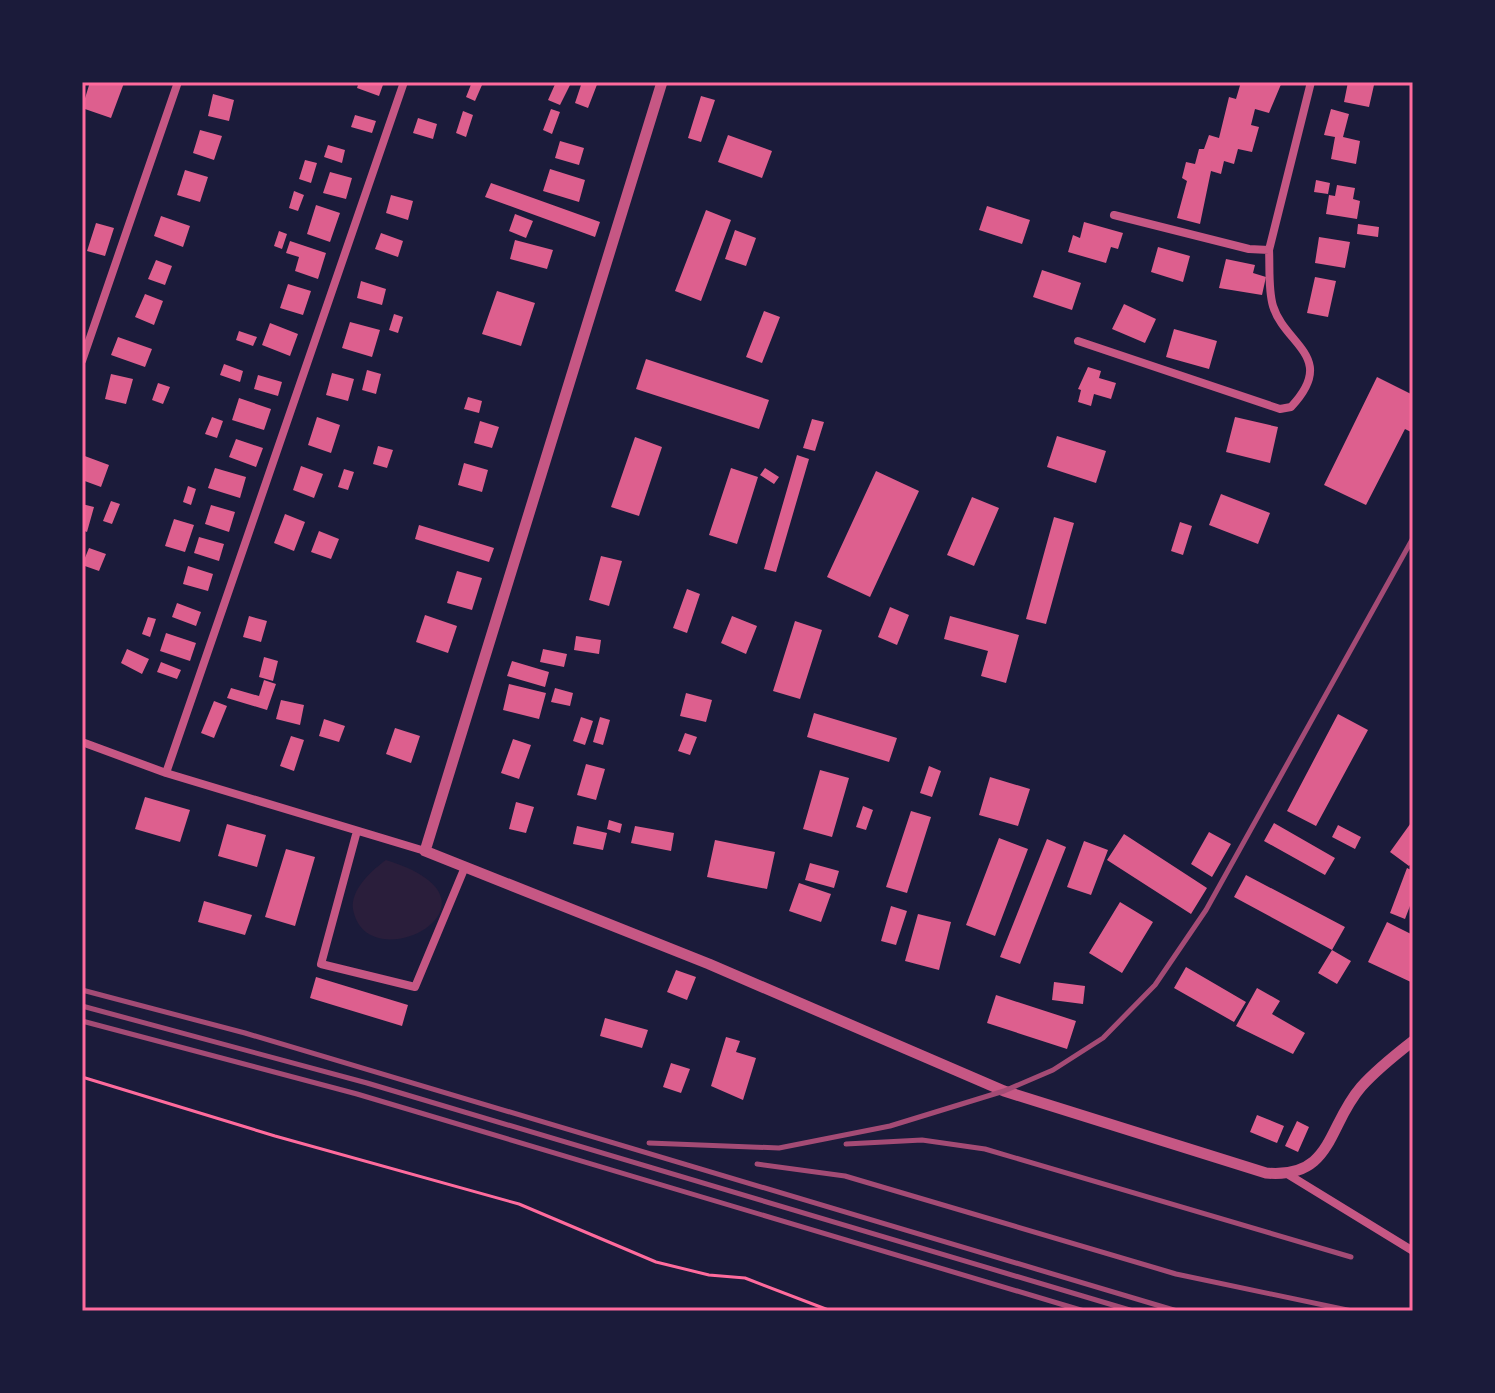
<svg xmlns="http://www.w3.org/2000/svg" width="1495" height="1393" font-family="Montserrat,sans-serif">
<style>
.green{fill:#2a1e3b}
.building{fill:#dd5f8e}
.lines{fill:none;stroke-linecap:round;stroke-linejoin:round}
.path{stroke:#ff6b9d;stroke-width:3}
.minor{stroke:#c65784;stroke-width:8}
.tertiary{stroke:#c65784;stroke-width:11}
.rail{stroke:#a44b75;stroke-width:5}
.neatline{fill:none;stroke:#ff6b9d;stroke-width:3}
</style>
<rect width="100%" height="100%" fill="#1b1b3a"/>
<path class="green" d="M386,860C523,902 366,984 353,909C350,890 372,870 386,860Z"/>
<path class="building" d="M90,82L124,83L111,118L82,108Z
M359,82H384L379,96L357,88Z
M472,82L482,85L475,101L466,97Z
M556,82L570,85L560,105L548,100Z
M582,82H598L588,108L575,103Z
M1241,82H1282L1269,113L1255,109L1251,125L1259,127L1252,152L1238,149L1234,164L1224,161L1221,174L1211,171L1200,224L1177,218L1187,181L1182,178L1186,162L1195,164L1199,149H1204L1209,135L1219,138L1229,97L1236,99Z
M1348,82L1374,85L1369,107L1344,102Z
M213,94L234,100L229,121L208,116Z
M701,96L715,100L701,142L688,138Z
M551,109L560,112L552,134L543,130Z
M1331,109L1349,114L1343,137L1360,141L1356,164L1331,159L1335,137L1324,135Z
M463,111L473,115L466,137L456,133Z
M355,115L376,121L372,133L351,127Z
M418,118L437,124L433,139L413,133Z
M200,130L222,136L214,160L193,153Z
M728,135L772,151L762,178L718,162Z
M560,141L584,148L579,165L555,158Z
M328,145L345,150L342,163L324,157Z
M305,160L317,163L311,183L299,179Z
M550,169L585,180L579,202L543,191Z
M185,170L208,177L200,202L177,195Z
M330,172L352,178L346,199L323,193Z
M1316,180L1330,183L1328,194L1314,192Z
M491,183L600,222L595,237L485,197Z
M1337,185L1355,188L1353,199L1360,201L1357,219L1326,214L1329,195L1335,196Z
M294,191L304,195L298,211L289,208Z
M391,195L413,201L408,220L386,213Z
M316,205L340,213L330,242L307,234Z
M987,206L1030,220L1022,244L979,230Z
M706,210L731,220L701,301L675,291Z
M515,214L533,221L526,238L509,231Z
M161,216L190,226L183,247L154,236Z
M1084,222L1123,233L1118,249L1111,247L1106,263L1068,252L1073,235L1080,238Z
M96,223L114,228L105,256L87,251Z
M1358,224L1379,227L1378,237L1357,234Z
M735,230L756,238L746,266L725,259Z
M279,231L287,234L282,249L274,246Z
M381,233L403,241L398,257L375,249Z
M1319,237L1350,242L1345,268L1315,263Z
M515,240L553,250L547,269L510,259Z
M290,241L326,253L318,279L295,271L299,257L286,253Z
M1158,247L1190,256L1183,282L1151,272Z
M1226,259L1255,265L1253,273L1266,277L1262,295L1219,288Z
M156,260L172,266L165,285L148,279Z
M1042,270L1081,283L1072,310L1033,297Z
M1315,277L1336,281L1328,317L1307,313Z
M361,281L386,289L382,305L357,298Z
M288,284L311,291L303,315L280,308Z
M497,291L535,303L521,346L482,334Z
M145,294L163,301L154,325L135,317Z
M1124,304L1156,319L1145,343L1112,329Z
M764,311L780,317L762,363L746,357Z
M394,314L403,317L398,333L389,330Z
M350,322L380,330L372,357L342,348Z
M270,323L298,334L290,356L262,345Z
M1174,329L1217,341L1209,369L1166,357Z
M239,331L257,337L253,346L236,340Z
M118,337L152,349L145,367L111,355Z
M646,359L769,400L759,429L636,389Z
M224,364L243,371L240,382L220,375Z
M1088,367L1101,371L1099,378L1116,383L1111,399L1094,394L1091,406L1078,402L1081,390L1078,389Z
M367,370L381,374L376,394L362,390Z
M332,373L354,379L348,401L326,395Z
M111,374L133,379L126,404L105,399Z
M258,375L282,382L278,396L254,389Z
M1377,377L1413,395V433L1405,429L1366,505L1324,485Z
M158,383L170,387L163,404L152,400Z
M468,397L482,401L479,413L464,409Z
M239,398L271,409L264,430L232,420Z
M212,417L223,421L217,438L205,434Z
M317,417L340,425L331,453L308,445Z
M1235,417L1278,427L1270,463L1226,452Z
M812,419L824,422L815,451L803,448Z
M480,421L499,427L492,448L474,443Z
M1057,436L1106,451L1096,483L1047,467Z
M635,437L662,447L639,516L611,507Z
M236,439L263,448L256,467L229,457Z
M378,446L393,450L387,468L373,464Z
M82,455L109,465L101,487L82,480Z
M797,455L809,459L776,572L764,569Z
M464,463L488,470L482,492L458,485Z
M301,466L323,474L314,498L293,490Z
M215,468L246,477L240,498L208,488Z
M731,468L758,477L737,544L709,535Z
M765,468L779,477L774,484L760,475Z
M344,469L354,472L348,490L338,487Z
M876,471L919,491L870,597L827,577Z
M188,486L196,489L191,505L183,502Z
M1221,494L1270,513L1258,544L1209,525Z
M972,497L999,508L974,566L947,555Z
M111,501L120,504L112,524L103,521Z
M82,504L94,507L87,532L82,530Z
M211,505L235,512L229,532L205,524Z
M285,514L305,522L294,551L274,543Z
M1054,517L1074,523L1046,624L1026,619Z
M174,519L194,525L185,552L165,546Z
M1180,522L1192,526L1183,555L1171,551Z
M419,525L494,548L489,562L415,539Z
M319,531L339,539L331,559L311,552Z
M199,537L224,544L219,561L194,553Z
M89,548L106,554L99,571L82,565Z
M601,556L622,561L609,606L589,600Z
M188,566L213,574L208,591L183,584Z
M457,571L482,578L472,610L447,603Z
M687,589L700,594L687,633L673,628Z
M177,603L201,612L196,626L172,617Z
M890,607L909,615L897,645L878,637Z
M425,615L457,626L448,653L416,642Z
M249,616L267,621L261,642L243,637Z
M732,616L757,626L746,654L721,643Z
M950,616L1019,635L1006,683L981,676L988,651L944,639Z
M148,617L156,619L150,637L142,634Z
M795,621L822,630L800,699L773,691Z
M166,633L196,643L190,661L160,651Z
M576,636L601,640L599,654L574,650Z
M127,649L149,659L142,674L121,663Z
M543,649L567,654L564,667L540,662Z
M264,657L278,661L273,681L259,677Z
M512,661L549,672L545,687L507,676Z
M161,662L181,670L177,679L157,672Z
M264,680L276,684L267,710L227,698L231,688L259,696Z
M509,684L546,693L539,719L503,710Z
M555,688L573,693L570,706L551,702Z
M686,693L712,700L706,722L680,716Z
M281,700L304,705L300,725L276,719Z
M214,701L227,706L214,738L201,733Z
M814,713L897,738L889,762L807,737Z
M1338,714L1368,730L1316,826L1287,811Z
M581,717L593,721L585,745L573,741Z
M600,717L610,720L603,745L593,742Z
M324,719L345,726L339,742L319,736Z
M395,728L420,736L411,763L386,754Z
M685,733L697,737L690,755L678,751Z
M291,736L304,740L294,771L280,766Z
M513,739L531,745L519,779L501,773Z
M586,764L605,769L596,800L577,795Z
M929,766L941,771L932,797L920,793Z
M820,770L849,778L832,837L803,829Z
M990,777L1030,789L1018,826L979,815Z
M145,797L190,810L180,842L135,829Z
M516,802L534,807L526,833L509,829Z
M863,806L873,810L866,830L856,827Z
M911,811L931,817L907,893L886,887Z
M609,820L622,824L620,833L607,829Z
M1413,820V861L1409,866L1390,852Z
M1274,823L1335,858L1325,875L1264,841Z
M227,824L266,835L257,867L218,856Z
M1338,825L1361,837L1355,849L1332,837Z
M577,826L607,833L603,850L573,844Z
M635,826L674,833L671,851L631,843Z
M1209,832L1231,844L1212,877L1191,864Z
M1124,834L1207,888L1191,914L1107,860Z
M999,838L1028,849L995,936L966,925Z
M1047,839L1066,847L1020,964L1000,957Z
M715,840L775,852L767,889L707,877Z
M1084,841L1108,850L1091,895L1067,887Z
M286,849L315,857L295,926L265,917Z
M810,863L839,871L834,888L805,880Z
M1407,868L1413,871V898L1405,919L1390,913Z
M1246,875L1345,927L1332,950L1234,897Z
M799,883L831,894L821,922L789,911Z
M204,901L252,915L245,935L198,922Z
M1120,902L1153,922L1122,973L1089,953Z
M891,906L907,911L896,945L881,941Z
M918,914L951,922L939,970L905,961Z
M1387,922L1413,935V983L1368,962Z
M1332,950L1351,961L1337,984L1318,973Z
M1186,967L1246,1002L1234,1022L1174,988Z
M676,970L696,977L687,1000L667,992Z
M316,977L408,1005L402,1026L310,998Z
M1054,982L1085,986L1083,1004L1052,1000Z
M1257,988L1280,1001L1272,1014L1305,1033L1293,1054L1236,1026Z
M996,995L1076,1021L1067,1049L987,1023Z
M605,1018L648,1030L642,1048L600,1036Z
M726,1037L740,1041L736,1052L756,1058L743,1100L711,1086Z
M671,1063L690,1069L681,1093L663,1087Z
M1257,1115L1284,1126L1277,1143L1250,1132Z
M1297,1121L1309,1127L1298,1152L1285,1146Z"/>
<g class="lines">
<path class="path" d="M82,1077L275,1136L519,1204L656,1262L709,1275L745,1278L831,1311"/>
<path class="minor" d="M1114,215L1249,249L1269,250L1311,82
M1078,341L1280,409L1291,407C1338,357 1285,345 1273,306C1268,289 1270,267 1269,250
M82,361L178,82
M82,742L166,773L425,851
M166,773L404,82
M357,831L321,964L415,987L465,867
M1289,1175L1413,1251"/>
<path class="tertiary" d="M662,82L425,851L709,964L1004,1091L1266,1173C1333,1179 1327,1126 1361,1087C1376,1070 1395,1055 1413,1041"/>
<path class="rail" d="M82,990L245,1033L1177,1311
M82,1006L367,1083L1133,1311
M82,1021L357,1094L1084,1311
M649,1143L779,1148L890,1126L1004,1091L1053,1070L1103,1038L1155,985L1206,910L1413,538
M846,1144L922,1140L985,1149L1351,1257
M757,1164L845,1176L1176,1274L1352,1311"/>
</g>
<rect width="1495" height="1393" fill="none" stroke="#1b1b3a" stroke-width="168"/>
<rect x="84" y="84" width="1327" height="1225" class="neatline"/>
</svg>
